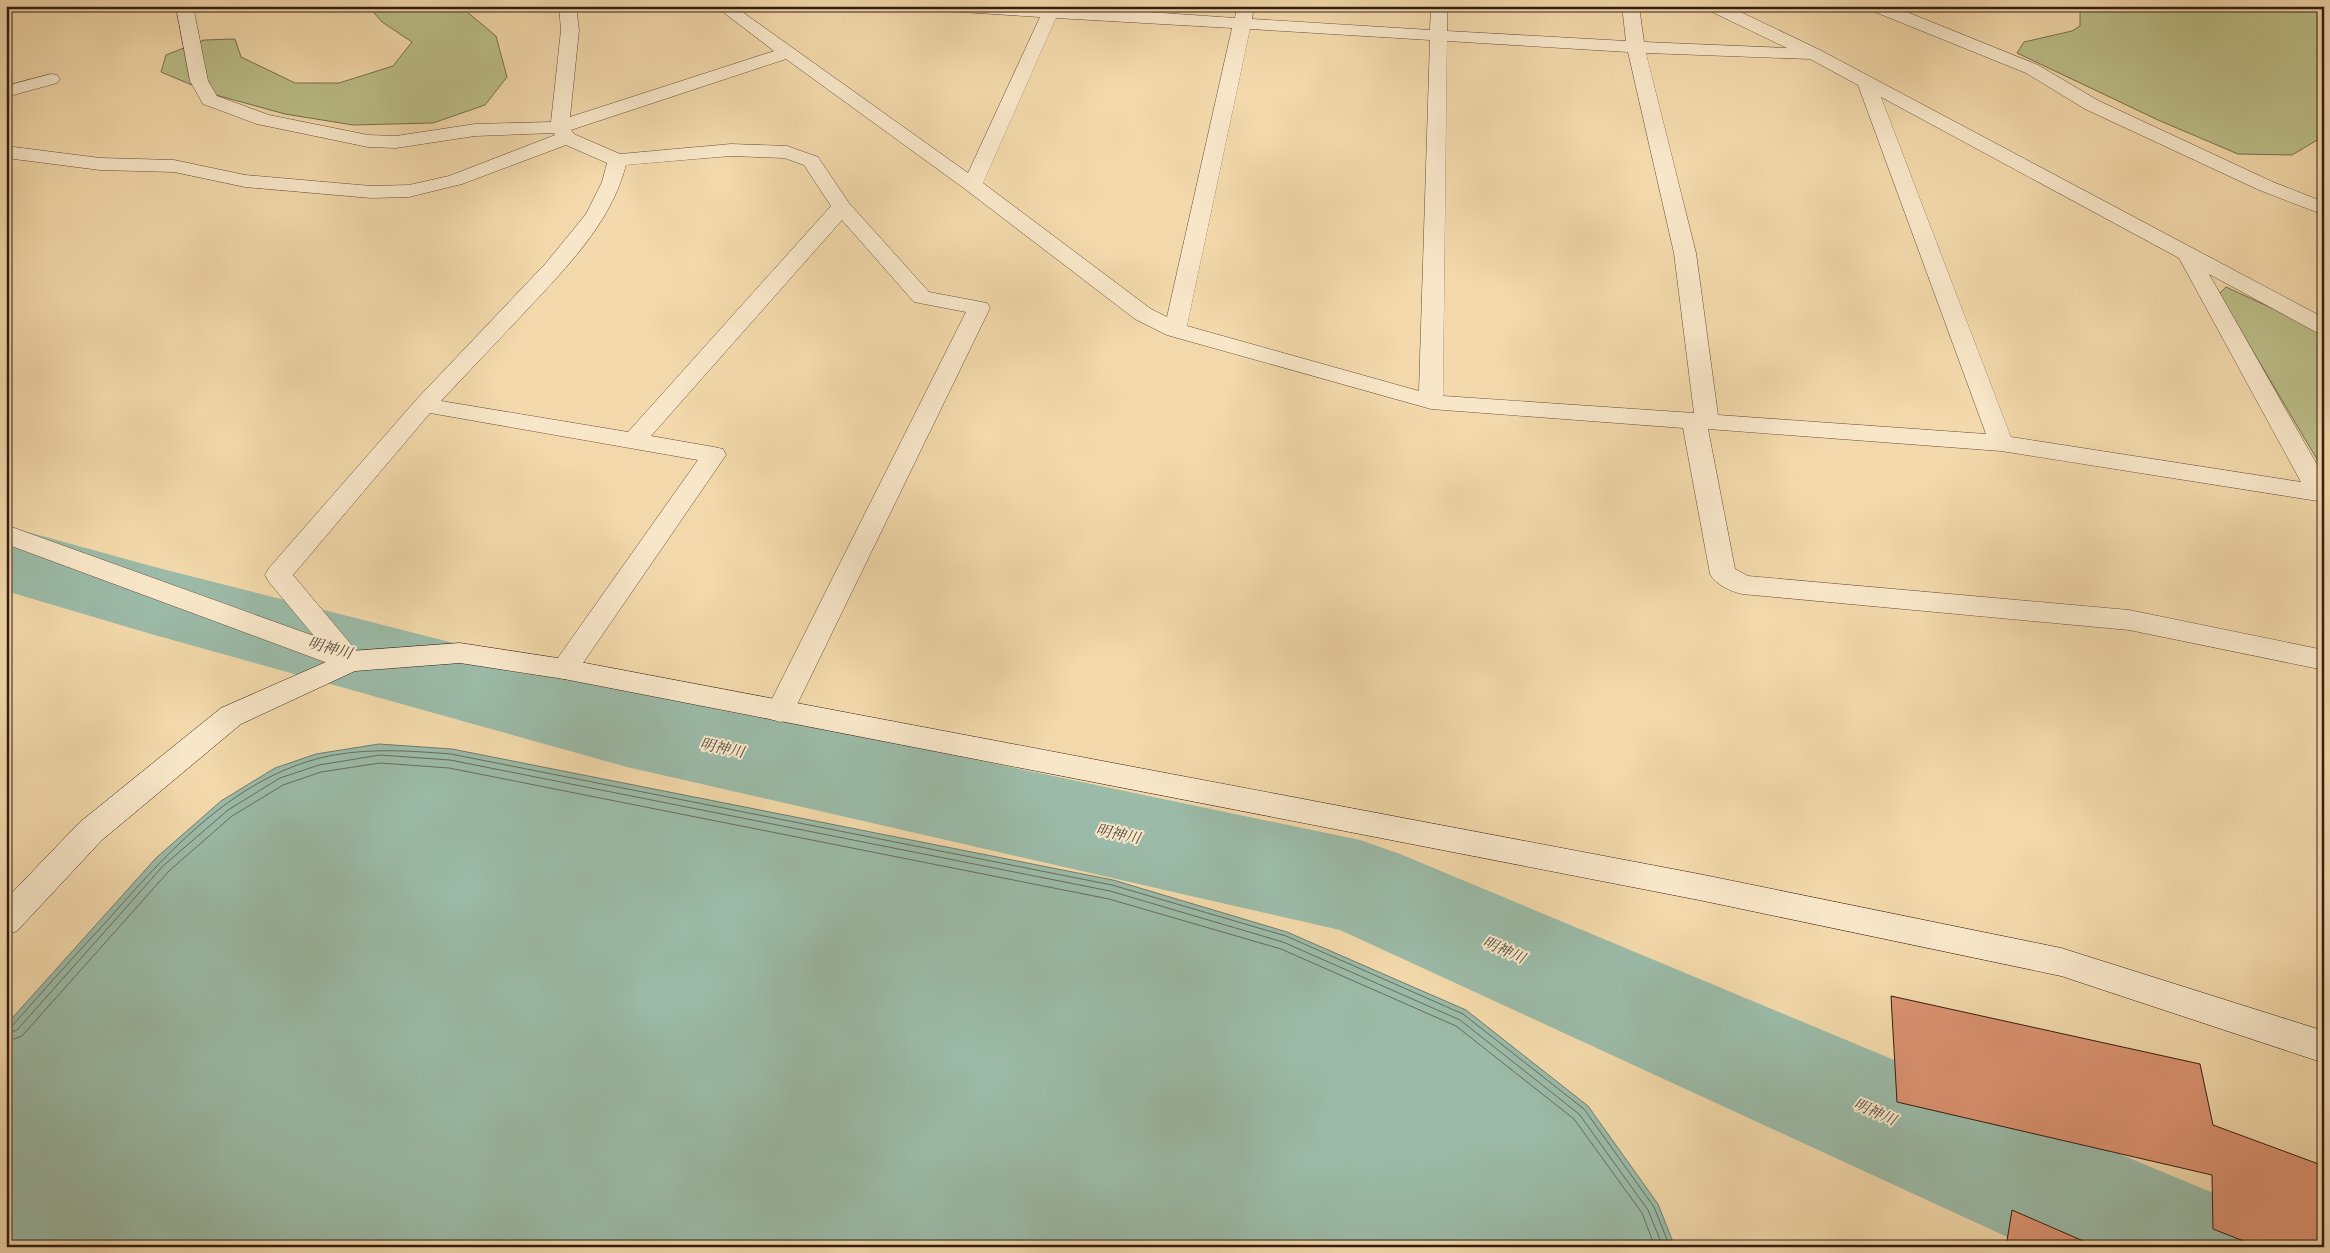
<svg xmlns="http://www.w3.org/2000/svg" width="2330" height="1253" font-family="Alegreya,'Noto Serif JP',serif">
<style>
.green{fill:#bbbe88;stroke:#786e4e}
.water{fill:#9bbaa7;stroke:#727b6c}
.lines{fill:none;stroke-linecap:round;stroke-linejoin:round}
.shore{stroke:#686c5d;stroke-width:1}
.river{fill:#9bbaa7;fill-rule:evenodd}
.building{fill:#da9270;stroke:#341d13}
.street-casing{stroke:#644c39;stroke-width:1}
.secondary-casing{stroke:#341d13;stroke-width:1}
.street{fill:#f7e6c8;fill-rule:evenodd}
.secondary{fill:#f7e6c8;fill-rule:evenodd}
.labels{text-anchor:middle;stroke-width:4;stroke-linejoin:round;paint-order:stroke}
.water-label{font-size:15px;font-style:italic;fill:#534c3f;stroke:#f7e6c8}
</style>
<rect width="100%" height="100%" fill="#f2d8aa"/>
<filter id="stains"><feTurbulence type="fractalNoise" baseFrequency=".004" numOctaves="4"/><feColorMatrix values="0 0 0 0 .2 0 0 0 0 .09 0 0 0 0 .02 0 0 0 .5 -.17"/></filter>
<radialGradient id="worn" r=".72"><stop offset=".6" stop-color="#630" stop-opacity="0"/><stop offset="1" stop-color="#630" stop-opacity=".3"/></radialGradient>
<path class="green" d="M368,6H460L496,36L507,77L485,105L433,123L353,125L285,114L216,95L161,72L166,55L204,40L235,39L241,57L295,83H339L393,66L412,42L382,22Z
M2080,6H2324V136L2292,155L2238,154L2158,120L2017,53L2024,42L2072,31L2080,26Z
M2226,287L2293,318L2324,335V471L2219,294Z"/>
<path class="water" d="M379,744L452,749L1113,880L1287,932L1466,1010L1588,1106L1658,1204L1675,1247H6V1025L156,858L221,801L275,768L316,754Z"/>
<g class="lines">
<path class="shore" d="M6,1028L12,1026C43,991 74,956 106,922C168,852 237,773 334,755C373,748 412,751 451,754L1112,885L1286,936L1463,1014L1584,1109L1654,1207L1670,1247
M6,1034L17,1030L163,866L228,810L280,778L319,765L380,755L450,760L1110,891L1283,942L1460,1020L1579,1114L1648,1210L1663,1247
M6,1042L22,1036L169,871L232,816L283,785L321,772L380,763L449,768L1109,899L1281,949L1456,1026L1574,1119L1642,1213L1655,1247"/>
<path class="river" d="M6,526L151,566L627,687L1360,840L1400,854L2230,1200L2249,1247H2029L1340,930L627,767L151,634L6,591Z"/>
</g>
<path class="building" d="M1891,996L2200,1064L2213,1125L2324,1166V1247H2259L2213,1229L2212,1175L1897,1102Z
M2012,1210L2097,1247H2006Z"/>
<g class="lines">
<defs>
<path id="street" d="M176,6H193L208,81L217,96L269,115L368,135L396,136L475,124L551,122L561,30L559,6H576L579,30L570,117L774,51L715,6H734L968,173L1040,17L946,11L940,10L938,6H1061L1235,18L1237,6H1254L1252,19L1430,30L1431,6H1447V31L1626,41L1622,6H1639L1644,42L1787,48L1708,10L1706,6H1728L1820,50L2324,318V334L2316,332L2209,274L2324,477V502L2001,451L1708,429L1735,569L1748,576L2129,610L2324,650V670L2129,630L1742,594C1730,591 1716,585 1710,574L1683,428L1431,409L1167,335L1135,319L965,189L786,59L571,130L574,134L620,154L731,144L787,146L818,157L849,203L929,292L987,303L990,308L790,719L780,722L770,719L766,711L966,312L914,302L842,220L651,436L714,447L723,449L726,455L574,676L564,679L554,676L550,669L698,460L430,413L293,575L365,661L361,668L351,671L341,668L6,544V525L314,636L269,582L265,575L269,568L416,400L546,263L586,214L602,182L607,163L566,145L462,184L409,197L371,198L245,187L174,172L100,170L6,158V146L100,158L174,160L245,175L371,186L409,185L449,176L555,135L554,133L475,136L396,148L368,147L257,124L203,104L190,81ZM1056,18L1232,28L1167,317L1151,309L983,183ZM1250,29L1430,40L1419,391L1187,326ZM1447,41L1628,52L1674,253L1694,413L1443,396ZM1646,53L1810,59L1858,85L1986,434L1718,415L1696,253ZM1881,97L2179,258L2301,482L2011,437ZM731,156L784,158L804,165L831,206L628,432L441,401C468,372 496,343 523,314C564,270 611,224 626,165Z
M1868,6H1892L2038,65L2099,101L2273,182L2324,202V215L2259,190L2085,109L2026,73L1870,10Z
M51,74L57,75L60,79L57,83L6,97V86Z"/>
<path id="secondary" d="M460,643L564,659L1699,874L2061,948L2324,1031V1063L2061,976L1699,900L564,679L460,663L355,671L241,724L102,840L17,931L6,935V899L80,822L221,708L351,651Z"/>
</defs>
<use href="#street" class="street-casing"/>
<use href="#secondary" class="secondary-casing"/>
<use href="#street" class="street"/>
<use href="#secondary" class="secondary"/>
</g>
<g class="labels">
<g class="water-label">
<text transform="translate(330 648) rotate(15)" y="5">明神川</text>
<text transform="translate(722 748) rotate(12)" y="5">明神川</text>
<text transform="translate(1118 834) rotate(12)" y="5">明神川</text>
<text transform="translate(1504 950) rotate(24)" y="5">明神川</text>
<text transform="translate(1875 1112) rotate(24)" y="5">明神川</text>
</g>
</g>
<rect width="2330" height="1253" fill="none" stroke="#f2d8aa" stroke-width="25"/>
<rect x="8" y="8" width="2315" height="1238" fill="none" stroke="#341d13" stroke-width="2.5"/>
<rect x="12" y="12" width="2305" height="1228" fill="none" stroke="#341d13"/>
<rect width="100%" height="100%" filter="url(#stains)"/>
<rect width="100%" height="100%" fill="url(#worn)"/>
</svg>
